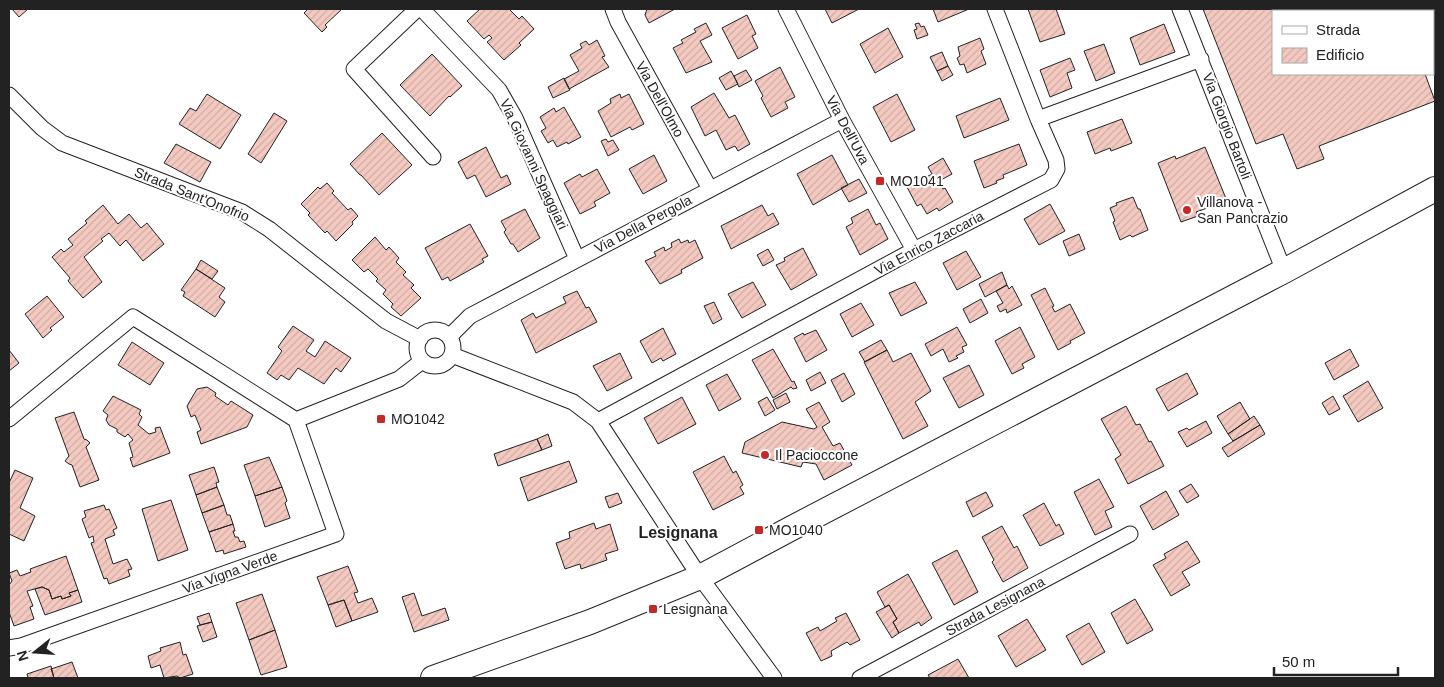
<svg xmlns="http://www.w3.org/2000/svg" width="1444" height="687" font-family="Helvetica,sans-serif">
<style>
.building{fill:url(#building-hatch);stroke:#222}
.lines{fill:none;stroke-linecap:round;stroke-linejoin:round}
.street-casing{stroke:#222;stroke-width:17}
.primary-casing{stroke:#222;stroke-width:26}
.street{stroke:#fff;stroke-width:15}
.primary{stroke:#fff;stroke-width:24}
.poi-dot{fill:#c62828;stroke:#fff;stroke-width:2}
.labels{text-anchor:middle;stroke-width:4;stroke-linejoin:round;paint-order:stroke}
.street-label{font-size:14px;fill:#222;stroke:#fff}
.poi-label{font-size:14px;fill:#222;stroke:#fff;text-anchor:start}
.quarter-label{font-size:16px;font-weight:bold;fill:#222;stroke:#fff}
</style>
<defs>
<pattern id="building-hatch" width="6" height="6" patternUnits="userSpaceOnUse" patternTransform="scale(1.25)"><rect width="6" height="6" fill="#f3c9c0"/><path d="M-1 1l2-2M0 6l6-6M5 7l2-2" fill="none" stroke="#d0aca5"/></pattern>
</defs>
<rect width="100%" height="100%" fill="#fff"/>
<path class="building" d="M12,9H28L19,17Z
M305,9H342L325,25L327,27L322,32L304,13L307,10Z
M480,9H509L519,19L522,16L534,29L519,43L521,45L504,60L487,42L492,38L489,35L484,39L467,21Z
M647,9H675L649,23L645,15Z
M825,9H859L832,23Z
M933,9H969L938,22Z
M1028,9H1056L1065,34L1040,42Z
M1203,9H1400L1401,11H1273V74H1425L1435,101L1319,146L1324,159L1297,169L1283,134L1256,144Z
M747,15L756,34L752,36L758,48L738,59L722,28Z
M706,23L712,35L700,41L712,62L686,73L673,48L683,43L681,40L696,32L694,29Z
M919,23L921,27L924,26L928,35L917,39L914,30L917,29L915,24Z
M1164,24L1175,52L1140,65L1130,38Z
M888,28L903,57L875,73L860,44Z
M980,38L984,49L981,51L986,64L967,73L964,64L960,65L957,58L960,56L958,47Z
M597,40L605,56L602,57L609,67L569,89L564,79L579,71L570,55L582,48L580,44L586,41L589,45Z
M1104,44L1115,73L1096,81L1084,51Z
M942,52L948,66L937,71L930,57Z
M432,54L462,86L450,97L449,96L430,116L400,85Z
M1070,58L1075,70L1067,73L1072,88L1050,97L1040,70Z
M948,66L953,75L942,81L937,71Z
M780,67L795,97L785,102L788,108L771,117L761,98L763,96L755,81Z
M746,70L752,80L739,87L734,76Z
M731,71L738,84L726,90L719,78Z
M564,78L570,90L553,98L548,87Z
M714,93L729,118L735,115L750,144L738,151L735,146L726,150L716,130L705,136L691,107Z
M207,94L241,115L220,149L179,124L190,108L196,111Z
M620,94L621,98L629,94L644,124L632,130L630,127L611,137L598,111L611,103L610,99Z
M897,94L915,130L891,142L873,107Z
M1000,98L1009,120L964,138L956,116Z
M564,107L581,137L568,144L567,142L557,147L553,140L548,143L541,131L546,128L540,117L554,108L556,112Z
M274,113L287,121L261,163L248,154Z
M1122,119L1132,143L1111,151L1110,148L1095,154L1087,132Z
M382,133L412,165L379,195L361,175H360L350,164Z
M606,139L608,142L613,140L619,150L608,156L601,141Z
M176,144L211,162L200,182L164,163Z
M1019,144L1027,165L1003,175L1004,178L996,181L997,183L984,188L974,161Z
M486,147L501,178L507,175L511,184L486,197L475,175L467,179L458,162Z
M1205,147L1227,201L1196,212L1198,216L1181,222L1158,163L1175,156L1176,159Z
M654,155L667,181L643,194L629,169Z
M832,155L848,185L813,205L797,174Z
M943,158L952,174L939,181L943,189L945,188L953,202L939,211L937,208L927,214L921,204L917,206L907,187L932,174L928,167Z
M597,169L610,193L594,202L596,206L580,214L564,183L580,174L582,177Z
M859,179L867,193L849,202L841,188Z
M327,183L334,191L332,193L348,210L351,208L358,216L352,222L353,224L336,241L327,231L325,233L308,215L310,213L301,204L318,187L320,189Z
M1133,197L1138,209H1140L1148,230L1132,237L1130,235L1120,240L1113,222L1115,221L1110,208L1117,205L1116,203Z
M1050,204L1065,231L1039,245L1024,219Z
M103,205L118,224L129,214L141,228L147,223L164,244L143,261L126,240L120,246L109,233L101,239L103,241L84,257L102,282L83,298L68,281L70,278L52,257L61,249L64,252L73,245L68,239L87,223L85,221Z
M762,205L768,216L773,213L779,224L731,249L721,226Z
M525,209L540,238L518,252L513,244H511L504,232L506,230L501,221Z
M868,209L876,225L880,223L888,239L860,255L846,227L853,223L851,218Z
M470,224L488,256L482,259L484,262L450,281L448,277L442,280L425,248Z
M1079,234L1085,249L1069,256L1063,241Z
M375,237L386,250L389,247L399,258L396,262L406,272L403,275L414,285L411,288L421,298L401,316L391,307L393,304L383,294L386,290L376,281L378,279L368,269L364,272L352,260Z
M679,239L681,243L688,240L689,243L695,240L703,258L681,270L682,273L660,284L645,261L656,256L654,252L664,247L665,251L672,247L671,243Z
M803,248L817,275L791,290L776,265L785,261L784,258Z
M768,249L774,260L763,266L757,255Z
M966,251L981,277L957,290L943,263Z
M201,260L218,271L212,279L196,269Z
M196,269L225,288L219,297L225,302L215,317L183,296L185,292L181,290Z
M1002,272L1007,285L985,297L979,284Z
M753,282L766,305L742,318L728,294Z
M915,282L927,303L901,316L889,293Z
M1007,285L1009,289L1012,286L1022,305L1007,313L1006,309L1000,312L997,306L1003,303L996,291Z
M1045,288L1054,306L1052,307L1055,312L1070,304L1085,333L1070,341L1071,343L1058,350L1031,295Z
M577,291L586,308L589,307L597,322L536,353L521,320L533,313L536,318L566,303L563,297Z
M47,296L64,317L50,328L52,330L43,338L25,314Z
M981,299L988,313L970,323L963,309Z
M714,302L722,319L713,324L704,306Z
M861,303L874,325L852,337L840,314Z
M293,326L314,340L306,351L315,357L325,341L351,358L341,372L336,368L324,384L298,368L289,380L281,375L277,380L267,373L282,351L278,347Z
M957,327L967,345L962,347L964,352L956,356L958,358L949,362L943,349L931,356L925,344Z
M1020,327L1035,357L1022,364L1024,368L1012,374L995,341Z
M663,328L676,354L663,361L661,358L652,363L640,341Z
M816,330L827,350L806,362L794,338L803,333L804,335Z
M881,340L887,350L865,362L859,352Z
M132,342L164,363L150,385L118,365Z
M773,349L792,382L794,381L797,388L793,389L791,387L773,398L752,360Z
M1350,349L1359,366L1334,380L1325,363Z
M9,350L19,363L9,371Z
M887,350L893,362L911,353L931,391L915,402L928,426L903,439L864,362Z
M620,353L632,378L607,391L593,366Z
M969,365L984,395L959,408L943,378Z
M820,372L826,383L811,391L806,380Z
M844,373L855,394L842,402L831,380Z
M1187,373L1198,394L1168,411L1156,389Z
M727,374L741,399L719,411L706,385Z
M1368,381L1383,408L1358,422L1343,396Z
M207,387L216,393L215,396L228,405L231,401L253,415L247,427L201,444L197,432L201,430L195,415L191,417L187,406L197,389Z
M786,393L790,402L777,409L773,400Z
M113,396L141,410L139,414L142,417L138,425L149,434L156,432L155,428L160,427L170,453L133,467L130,458L133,457L129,443L133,440L128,434L125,437L117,432V429L109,425L106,420L108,415L103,411Z
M1333,396L1340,409L1329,415L1322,403Z
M682,397L696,424L658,444L644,418Z
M767,397L775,410L765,416L758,402Z
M819,402L830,422L822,427L833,446L840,443L852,465L824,480L816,464L803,462L801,467L742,453L745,442L782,422L814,429L817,427L806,409Z
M1240,402L1250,419L1228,434L1217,416Z
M1126,406L1136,425L1140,424L1149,442L1151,441L1164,466L1128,484L1115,459L1121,455L1101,419Z
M74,412L84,439L87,440L90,443L86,447L99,480L80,487L72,465L69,464L65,461L69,456L55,418Z
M1254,416L1260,425L1233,441L1228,434Z
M1206,421L1212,433L1187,447L1178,432L1187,428L1189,430Z
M1260,425L1265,434L1228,457L1222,448Z
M548,434L552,446L542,450L537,439Z
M537,439L542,450L498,466L494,454Z
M724,456L733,473L736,471L743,485L740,487L744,494L713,510L693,472Z
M269,457L282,487L255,496L244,465Z
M569,461L577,482L528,501L520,478Z
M214,467L219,482L216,483L217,487L196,495L189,475Z
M15,470L33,478L20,508L35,516L24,541L9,534V483Z
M1099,479L1114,507L1105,511L1112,527L1095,535L1074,492Z
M1191,484L1199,496L1187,503L1179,491Z
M217,487L224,505L202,513L196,495Z
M282,487L287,501L285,503L290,518L265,527L255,496Z
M1166,491L1179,515L1153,530L1140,506Z
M986,492L993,506L973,517L966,502Z
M618,493L622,503L609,508L605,497Z
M171,500L188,550L158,561L142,509Z
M1044,503L1056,526L1059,524L1064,534L1040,546L1023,515Z
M104,505L106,510L109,509L117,528L113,530L115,535L105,539L113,564L127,559L132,569L128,570L130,576L109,584L107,578L104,579L91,543L94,542L93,536L89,538L82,519L86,517L84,511Z
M224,505L227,515H230L233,524L209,532L202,513Z
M594,523L596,529L610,524L618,550L605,554L607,560L581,569L580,564L565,569L556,543L570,538L569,532Z
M233,524L235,531H233L235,537H238L240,542L244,541L246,547L224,554L223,550L216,552L209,532Z
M1002,526L1014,548L1017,546L1028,568L1003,582L992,562L994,560L982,537Z
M1187,541L1200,562L1182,572L1190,585L1171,596L1153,565L1166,558L1164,554Z
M957,550L978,592L954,605L932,563Z
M66,556L78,590L69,593L71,596L62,599L61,596L52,599L49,590L42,587L27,591L33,606L30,607L34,619L14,626L9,612V585L12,581L9,573L17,570L20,576L31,572L30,569Z
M348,566L358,592L354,593L358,603L372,598L378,612L352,621L344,600L328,605L317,577Z
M908,574L932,618L921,626L919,622L899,633L893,622L897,619L889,605L885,607L877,592Z
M42,587L49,590L52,599L61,596L62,599L71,596L69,593L78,590L82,602L45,615L35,589Z
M414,593L422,616L445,608L449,620L414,632L402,597Z
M262,594L275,630L249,640L236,603Z
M1135,599L1153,630L1127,644L1111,613Z
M344,600L352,621L336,627L328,605Z
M889,605L897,619L893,622L899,633L892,638L876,612Z
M209,613L212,622L200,625L197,617Z
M846,613L860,640L850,645L847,642L831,651L832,656L821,661L806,633L818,627L820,631L837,621L835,618Z
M1027,619L1046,650L1016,667L998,636Z
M212,622L217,637L203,642L197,626Z
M1089,623L1105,652L1082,665L1066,636Z
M275,630L287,667L261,675L249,640Z
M180,642L183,655L186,654L193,674L180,678L177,676L164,678L160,665L151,668L148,656L161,651L160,648Z
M958,659L969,678H930L928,675Z
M72,662L78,678H54L51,669Z
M51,666L54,678H28L27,674Z"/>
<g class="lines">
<defs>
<path id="street" d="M417,9L354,69L433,157
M422,9L499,90L515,118L577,259
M613,9L618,22L710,189
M786,9L842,120L914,250
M995,9L1038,119
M1180,9L1284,271
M9,95L42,128L62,143L242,212L269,229L386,321L420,339
M417 348a18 18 0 1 1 36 0a18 18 0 1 1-36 0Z
M449,337L470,316L842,120
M452,355L573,402L598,421L700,577L774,678
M9,419L133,317L296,420L336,534L21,646L9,648
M296,420L399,379L422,361
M598,421L914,250L1051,180L1057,169L1056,160L1038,119L1201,59
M860,678L1130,534"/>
<path id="primary" d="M433,678L590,622L700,577L792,528L1284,271L1435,189"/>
</defs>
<use href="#street" class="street-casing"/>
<use href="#primary" class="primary-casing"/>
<use href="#street" class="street"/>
<use href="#primary" class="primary"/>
</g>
<g class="poi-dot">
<rect x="875" y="176" width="10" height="10" rx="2.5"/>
<circle cx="1187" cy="210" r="5"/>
<rect x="376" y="414" width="10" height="10" rx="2.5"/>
<circle cx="765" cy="455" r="5"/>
<rect x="754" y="525" width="10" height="10" rx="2.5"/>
<rect x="648" y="604" width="10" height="10" rx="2.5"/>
</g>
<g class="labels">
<g class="street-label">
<text transform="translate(660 99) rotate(61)" y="5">Via Dell'Olmo</text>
<text transform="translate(1227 126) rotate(69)" y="5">Via Giorgio Bartoli</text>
<text transform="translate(848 130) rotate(62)" y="5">Via Dell'Uva</text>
<text transform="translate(534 164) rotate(65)" y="5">Via Giovanni Spaggiari</text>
<text transform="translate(192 194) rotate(22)" y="5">Strada Sant'Onofrio</text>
<text transform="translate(643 224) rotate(-28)" y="5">Via Della Pergola</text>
<text transform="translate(929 243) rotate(-28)" y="5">Via Enrico Zaccaria</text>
<text transform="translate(230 572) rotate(-20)" y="5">Via Vigna Verde</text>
<text transform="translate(995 606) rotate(-28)" y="5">Strada Lesignana</text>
</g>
<g class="poi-label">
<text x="890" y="186">MO1041</text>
<text x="1197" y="207">Villanova -<tspan x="1197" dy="16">San Pancrazio</tspan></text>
<text x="391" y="424">MO1042</text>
<text x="775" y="460">Il Pacioccone</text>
<text x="769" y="535">MO1040</text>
<text x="663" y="614">Lesignana</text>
</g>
<g class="quarter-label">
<text x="678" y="538">Lesignana</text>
</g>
</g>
<rect width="1444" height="687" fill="none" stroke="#222222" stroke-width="20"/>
<rect x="1272" y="10" width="162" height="65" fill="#ffffff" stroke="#a7a7a7"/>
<rect x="1282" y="26" width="25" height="8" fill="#ffffff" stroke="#a7a7a7"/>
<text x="1316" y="35" font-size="15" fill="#222222">Strada</text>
<rect x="1282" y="48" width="25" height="15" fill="url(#building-hatch)" stroke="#a7a7a7"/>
<text x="1316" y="60" font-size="15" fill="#222222">Edificio</text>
<g transform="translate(35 652) rotate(253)" stroke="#ffffff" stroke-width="4" paint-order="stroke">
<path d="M0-4L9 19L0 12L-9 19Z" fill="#222222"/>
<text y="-8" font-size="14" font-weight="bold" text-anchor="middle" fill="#222222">N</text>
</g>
<path d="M1274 667v8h124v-8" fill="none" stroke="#222222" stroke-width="2.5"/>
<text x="1282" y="667" font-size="15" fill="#222222" stroke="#ffffff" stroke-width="4" paint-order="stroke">50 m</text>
</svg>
